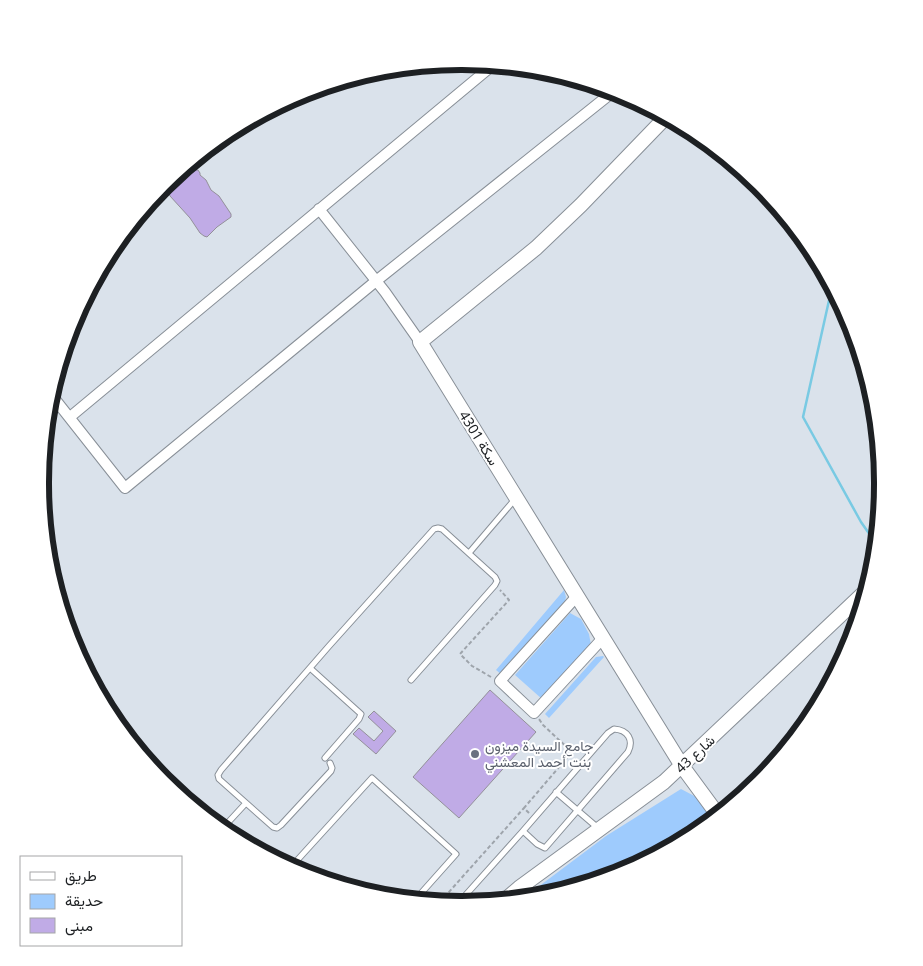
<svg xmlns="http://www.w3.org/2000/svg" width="923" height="966" font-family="'Noto Sans',Vazirmatn,sans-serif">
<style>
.green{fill:#9ecbfd}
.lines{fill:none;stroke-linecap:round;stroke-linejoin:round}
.stream{stroke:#79cae3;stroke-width:2.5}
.building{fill:#c0abe6;stroke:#939099}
.lane-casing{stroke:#888f97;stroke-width:7}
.street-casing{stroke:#888f97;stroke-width:12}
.secondary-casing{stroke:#888f97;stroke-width:16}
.path{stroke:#9ea4ab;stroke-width:2;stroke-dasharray:4 2.5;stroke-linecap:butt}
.lane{stroke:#fff;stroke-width:5}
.street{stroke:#fff;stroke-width:10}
.secondary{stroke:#fff;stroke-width:14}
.worship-dot{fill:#6b7280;stroke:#fff;stroke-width:2}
.labels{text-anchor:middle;stroke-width:4;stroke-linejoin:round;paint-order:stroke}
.street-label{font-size:14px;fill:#1d2023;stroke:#fff}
.worship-label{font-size:14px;fill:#5b616d;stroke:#fff;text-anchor:start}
.rim{fill:none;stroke:#1d2023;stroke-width:6}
</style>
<rect width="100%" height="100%" fill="#dae2eb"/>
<path class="green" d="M564,590L566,597L565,601L502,675L496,670Z
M570,613L581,619L589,634L591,645L542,699L515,675Z
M603,656L604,657L549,718L545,714L596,657Z
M681,789L700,799L711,814L610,876L543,896L522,899L606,836Z"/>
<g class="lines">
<path class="stream" d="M832,287L803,417L861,522L877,545"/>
</g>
<path class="building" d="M194,170H198L200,173V175L206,180L211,190L219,196L231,214V217L217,227L207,237L204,236L200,233L190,218L170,196L167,189H172L183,178Z
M490,690L536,732L459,818L413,777Z
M374,711L396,731L376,754L353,734L359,728L374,741L383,731L368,717Z"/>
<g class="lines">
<defs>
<path id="lane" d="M469,553L516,498
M310,668L361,714L359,719L325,758
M614,729C628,730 634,740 628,752L545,848L537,844L523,831L608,733Z
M330,763L332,768L331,771L281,825L277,828L273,827L219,779L218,775L221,770L329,646L434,529L438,528L442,529L495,577L497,581L495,585L411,680
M556,792L598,828
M222,829L246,803
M291,867L372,778L456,854L415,900
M469,904L463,898L523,831"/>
<path id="street" d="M319,209L385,292L420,342
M50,393L125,488L376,281L614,91
M70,417L493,65
M577,596L500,681L534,713L603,638"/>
<path id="secondary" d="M666,117L581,205L536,248L420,342L682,766L718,815
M505,900L519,888L664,782L868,589"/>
</defs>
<use href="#lane" class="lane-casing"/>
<use href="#street" class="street-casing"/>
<use href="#secondary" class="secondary-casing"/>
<path class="path" d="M491,677L472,666L460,654L509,600L500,590
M529,813L524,808L572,752L543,725L539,719
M440,902L524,808"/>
<use href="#lane" class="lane"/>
<use href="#street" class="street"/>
<use href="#secondary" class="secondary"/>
</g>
<circle class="worship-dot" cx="475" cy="754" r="5"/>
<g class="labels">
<g class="street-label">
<text transform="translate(479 438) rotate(58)" y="5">سكة 4301</text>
<text transform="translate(695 754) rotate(-43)" y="5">شارع 43</text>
</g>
<g class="worship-label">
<text x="485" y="751">جامع السيدة ميزون<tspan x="485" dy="16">بنت أحمد المعشني</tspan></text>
</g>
</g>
<path d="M0 0H923V966H0ZM461 70H462A412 412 0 0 1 874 482V484A412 412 0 0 1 462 896H461A412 412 0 0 1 49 484V482A412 412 0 0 1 461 70Z" fill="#fff" fill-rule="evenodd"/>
<path class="rim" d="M461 70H462A412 412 0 0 1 874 482V484A412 412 0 0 1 462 896H461A412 412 0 0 1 49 484V482A412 412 0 0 1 461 70Z"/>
<rect x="20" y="856" width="162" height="90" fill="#ffffff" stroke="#a5a6a7"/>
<rect x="30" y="872" width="25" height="8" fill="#ffffff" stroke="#a5a6a7"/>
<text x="65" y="881" font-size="15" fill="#1d2023">طريق</text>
<rect x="30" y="894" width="25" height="15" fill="#9ecbfd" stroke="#a5a6a7"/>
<text x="65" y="906" font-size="15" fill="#1d2023">حديقة</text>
<rect x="30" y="918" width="25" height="15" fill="#c0abe6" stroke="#a5a6a7"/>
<text x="65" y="931" font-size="15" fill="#1d2023">مبنى</text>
</svg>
